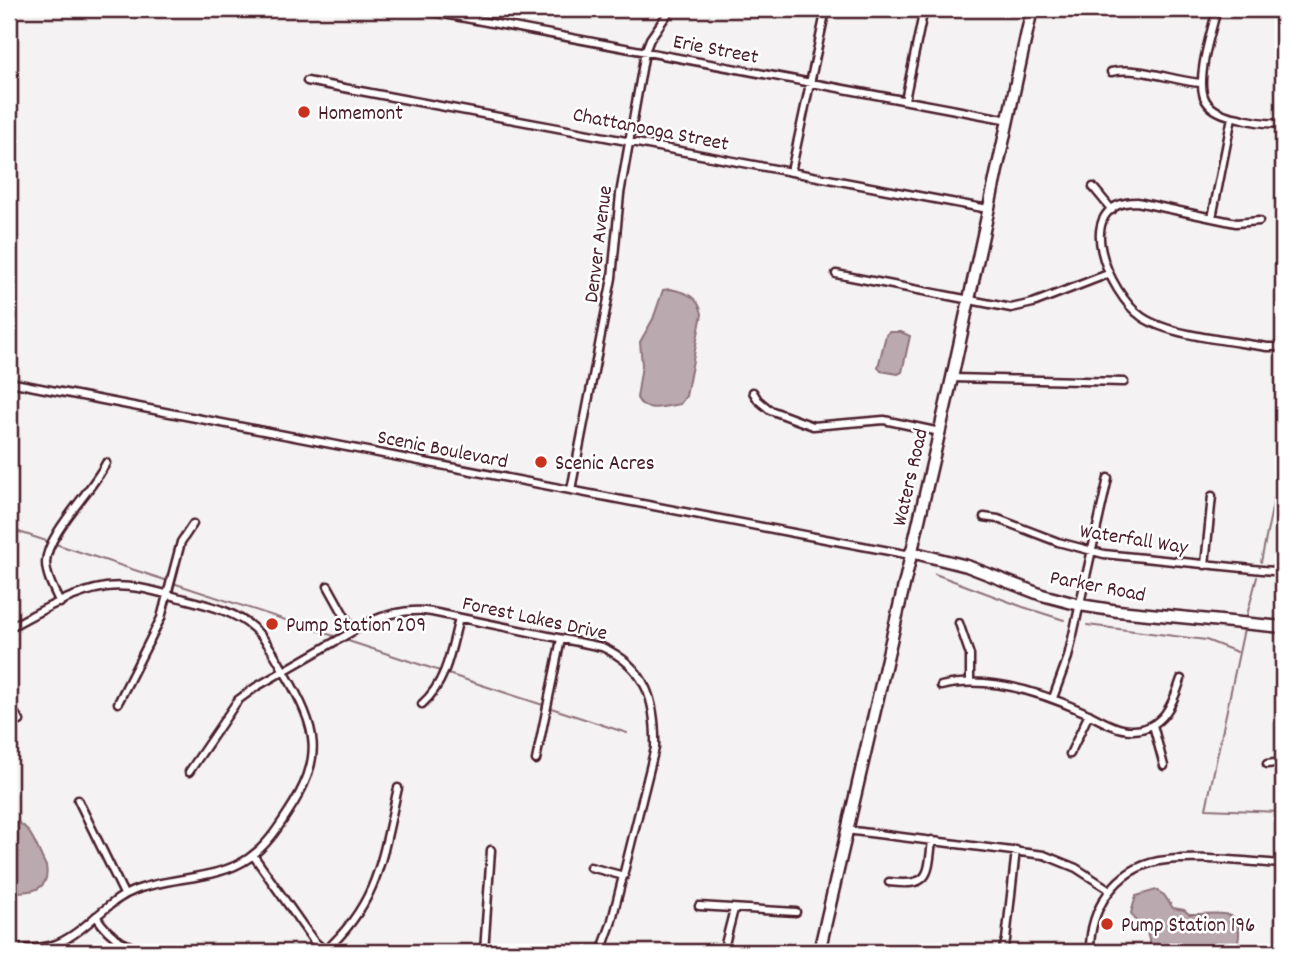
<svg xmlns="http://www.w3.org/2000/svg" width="1292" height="961" font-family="Dekko,sans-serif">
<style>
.water{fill:#baa9ae;stroke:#8d727a;stroke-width:2}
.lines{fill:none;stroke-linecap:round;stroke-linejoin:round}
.stream{stroke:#8d727a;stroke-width:2}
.street-casing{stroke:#4a1f2b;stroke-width:11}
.secondary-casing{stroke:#4a1f2b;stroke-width:15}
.street{stroke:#fff;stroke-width:6}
.secondary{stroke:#fff;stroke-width:10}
.poi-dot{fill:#c8321e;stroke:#fff;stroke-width:2.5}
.labels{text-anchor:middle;stroke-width:5;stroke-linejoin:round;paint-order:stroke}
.street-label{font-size:21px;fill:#4a1f2b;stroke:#fff}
.poi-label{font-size:21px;fill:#4a1f2b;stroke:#fff;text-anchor:start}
</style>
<rect width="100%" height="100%" fill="#f4f2f2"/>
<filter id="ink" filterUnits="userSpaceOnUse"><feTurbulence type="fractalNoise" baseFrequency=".0143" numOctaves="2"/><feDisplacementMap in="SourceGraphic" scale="14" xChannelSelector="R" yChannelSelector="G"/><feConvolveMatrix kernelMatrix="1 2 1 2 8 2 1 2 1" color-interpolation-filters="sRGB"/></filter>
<g filter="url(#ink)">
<path class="water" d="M670,289C686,292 699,297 702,314L686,396L680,404C667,406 644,414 637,398L642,365L640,342L653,319L663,290Z
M901,332L910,336L902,372L898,374L881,371L878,367L886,335L889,332Z
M9,820C31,821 37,850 46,866C51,893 28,892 9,892Z
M1156,890L1164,895L1173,908L1184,910L1189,914C1225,914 1248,906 1236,952H1152L1147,932L1143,931L1131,913L1136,896Z"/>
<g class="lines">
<path class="stream" d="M16,531L168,581
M1261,562L1283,455
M935,574L1023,607L1064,620
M173,583L337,637
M1247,615L1257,577
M1087,625L1206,640L1237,652
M1244,629L1206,809L1283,812
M342,639L440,671
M445,673L543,705
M548,707L627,733"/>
<defs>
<path id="street" d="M417,9L1009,120
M1217,9C1212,30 1194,82 1206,101C1213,112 1227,116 1239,118C1254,122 1268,125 1283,123
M1111,72C1140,66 1172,81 1201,83
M307,81L988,209
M905,100L924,9
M791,172L826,9
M1093,187L1112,210
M1212,218L1232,117
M1259,221L1236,223L1137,202C1069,202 1109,294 1142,317C1170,336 1232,341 1267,347H1283
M836,274L1011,308L1033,303L1108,274
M952,378L1124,382
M9,382L804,535L905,554L911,552
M753,392L758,400L770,410L813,426L884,420L940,432
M571,490L612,278L620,194L645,52L650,39L671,9
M984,517L998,519L1058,542L1104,554L1283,572
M1205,565L1212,496
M328,586L353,631
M60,603C54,590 46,576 46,562C47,534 92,491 106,463
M959,623L970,655V682
M9,628C38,612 73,592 106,587C130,584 151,590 173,596C199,603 226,608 247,623C265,636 275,655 285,673C318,730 325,757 287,814C276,831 266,846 249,858C216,881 169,876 133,891C117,897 107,908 94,918C64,945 49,951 9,948
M941,686C988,675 1040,692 1082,711C1098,718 1116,731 1133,730C1163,729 1173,704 1181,679
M1053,698L1068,657L1108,478
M118,703L161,618L181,542L193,524
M422,704C447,682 451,649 459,618
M9,705L20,721
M1153,725L1164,766
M1070,754L1089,714
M536,760L561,639
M1267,764L1283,762
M189,772L238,700L256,687L369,622C389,613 409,608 432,612L602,647C647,667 656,702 655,748L611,924L601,952
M78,800L124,894
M846,830L1044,855L1076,868L1110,890
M253,855L313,940L326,952
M590,867L624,876
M889,882C930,887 928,876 932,840
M699,906L796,912
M96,916C111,940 131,950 158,952
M325,951C380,901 382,856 398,788
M484,952L491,850
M723,952L734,909
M1002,952L1006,940L1016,850
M1090,952C1089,910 1115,869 1159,861C1193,855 1247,862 1283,864"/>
<path id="secondary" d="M911,552L967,566L1042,595L1080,605L1118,611L1283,627
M819,952L952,378L1032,9"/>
</defs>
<use href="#street" class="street-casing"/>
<use href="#secondary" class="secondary-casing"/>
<use href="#street" class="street"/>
<use href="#secondary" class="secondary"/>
</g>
</g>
<g class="poi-dot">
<circle cx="304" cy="112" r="7"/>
<circle cx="541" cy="462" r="7"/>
<circle cx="272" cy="624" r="7"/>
<circle cx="1107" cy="924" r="7"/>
</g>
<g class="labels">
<g class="street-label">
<text transform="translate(716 48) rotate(11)" y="7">Erie Street</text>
<text transform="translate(651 128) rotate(11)" y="7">Chattanooga Street</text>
<text transform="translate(597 244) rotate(-83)" y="7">Denver Avenue</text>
<text transform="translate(443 448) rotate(11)" y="7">Scenic Boulevard</text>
<text transform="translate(909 477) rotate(-77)" y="7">Waters Road</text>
<text transform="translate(1134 538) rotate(9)" y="7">Waterfall Way</text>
<text transform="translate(1098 585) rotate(11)" y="7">Parker Road</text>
<text transform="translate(535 617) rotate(12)" y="7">Forest Lakes Drive</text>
</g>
<g class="poi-label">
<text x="318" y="119">Homemont</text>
<text x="555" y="469">Scenic Acres</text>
<text x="286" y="631">Pump Station 209</text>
<text x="1121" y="931">Pump Station 196</text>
</g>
</g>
<rect width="1292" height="961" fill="none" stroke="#fff" stroke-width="35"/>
<rect x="18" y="18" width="1257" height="926" fill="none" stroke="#4a1f2b" stroke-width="2.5" filter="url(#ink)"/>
</svg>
